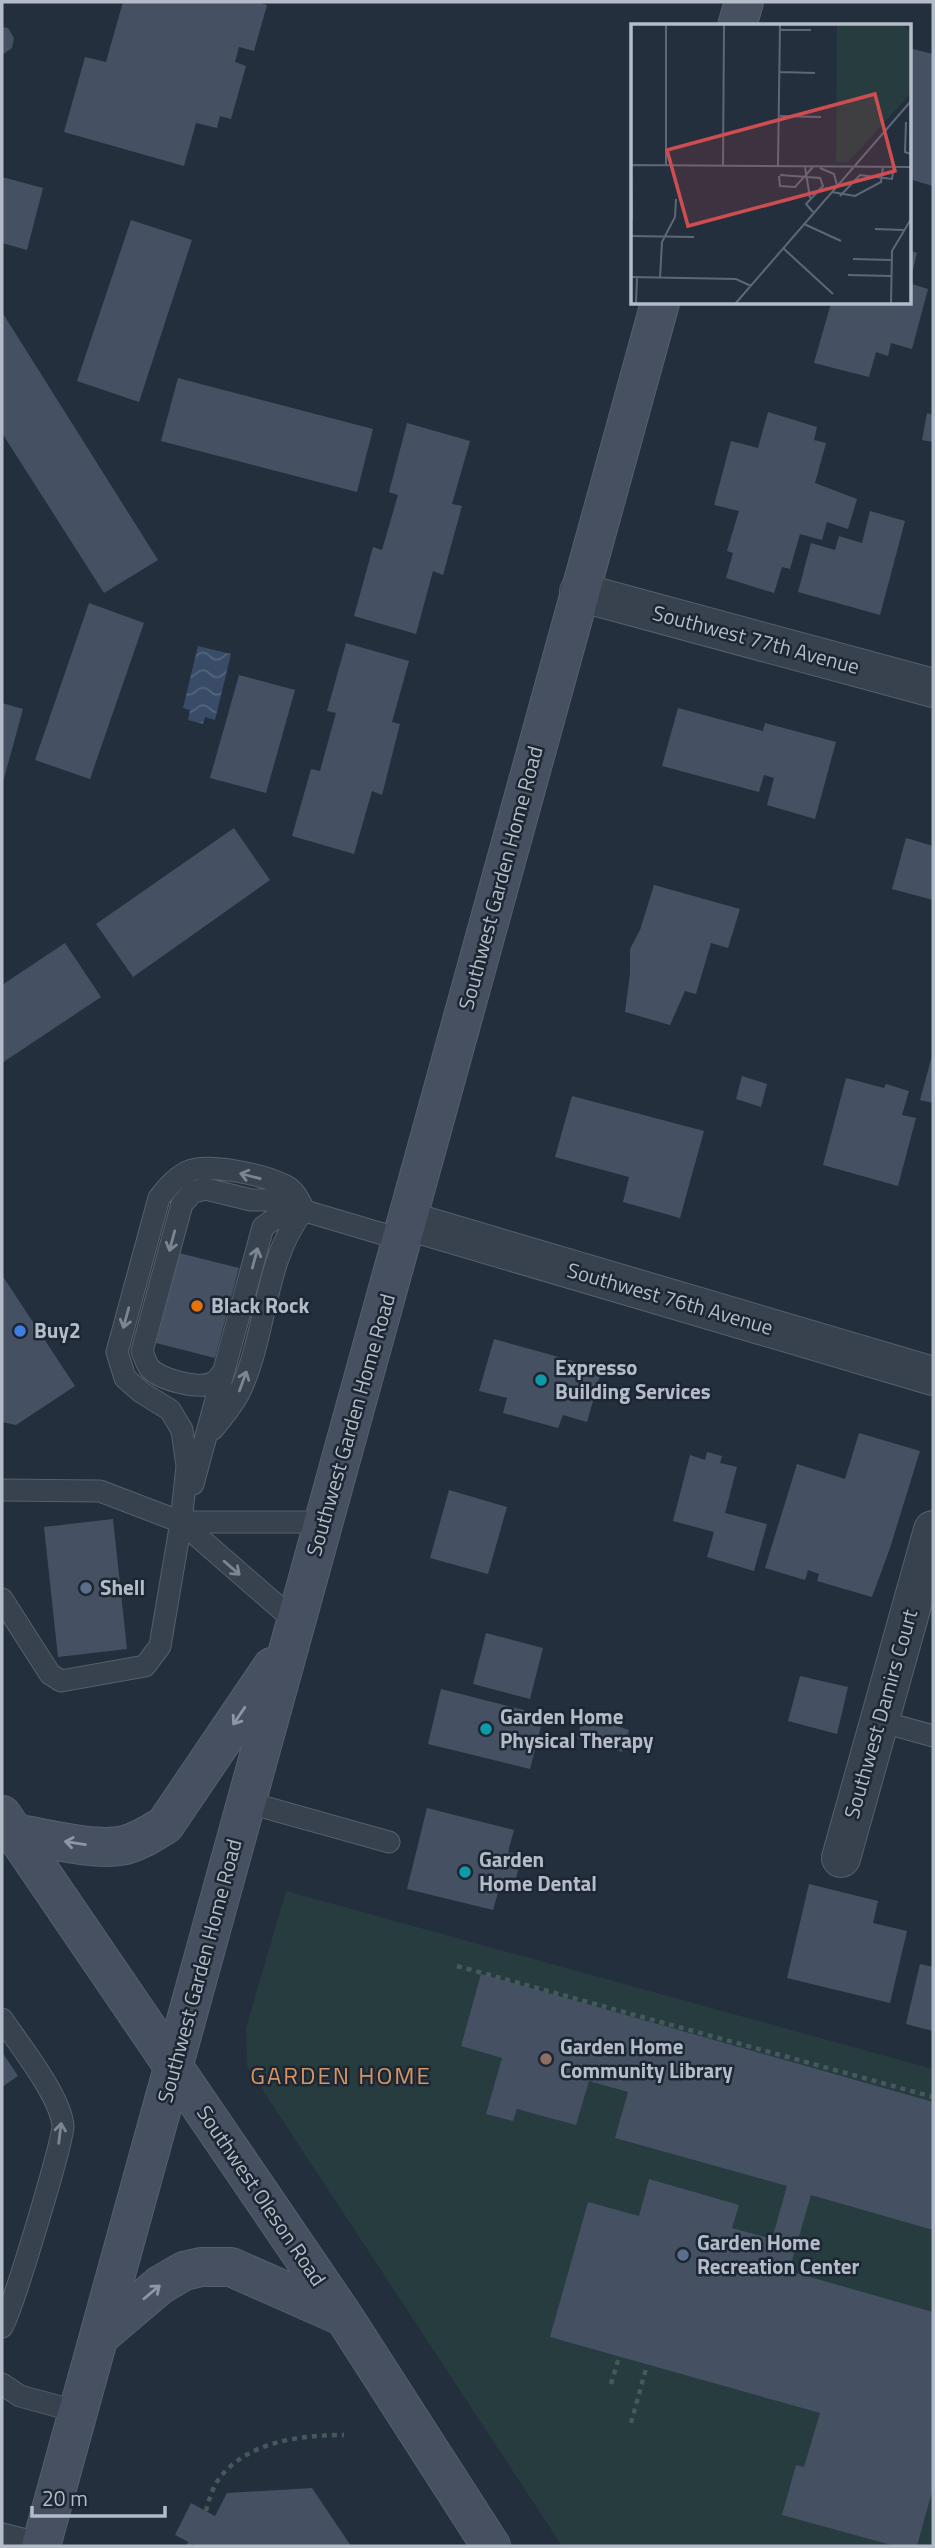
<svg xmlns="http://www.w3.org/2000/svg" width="935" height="2548" font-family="'Titillium Web',sans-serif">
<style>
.green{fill:#263c3f}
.water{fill:url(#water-waves)}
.building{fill:#455162}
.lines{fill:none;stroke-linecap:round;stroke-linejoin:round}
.lane-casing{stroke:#565f6c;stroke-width:23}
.street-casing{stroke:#565f6c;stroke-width:40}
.secondary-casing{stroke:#565f6c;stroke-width:40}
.path{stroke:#44595c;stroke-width:4.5;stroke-dasharray:5 5;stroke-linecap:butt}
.lane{stroke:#38414e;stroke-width:21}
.street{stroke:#38414e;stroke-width:38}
.secondary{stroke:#465061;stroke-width:38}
.oneway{stroke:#7c8592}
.oneway2{stroke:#8e96a5}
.food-dot{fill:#e8710a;stroke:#1d2633;stroke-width:2.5}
.shop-dot{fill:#3f7fe0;stroke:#1d2633;stroke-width:2.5}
.culture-dot{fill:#0f9aa8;stroke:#1d2633;stroke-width:2.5}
.service-dot{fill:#5c6f8a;stroke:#1d2633;stroke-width:2.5}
.education-dot{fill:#8d6e63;stroke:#1d2633;stroke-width:2.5}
.labels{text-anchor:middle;stroke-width:5;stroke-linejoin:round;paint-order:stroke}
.street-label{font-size:21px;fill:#b4bcc9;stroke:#1d2633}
.poi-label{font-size:21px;font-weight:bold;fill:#b4bcc9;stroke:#1d2633;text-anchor:start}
.quarter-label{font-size:24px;letter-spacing:2px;fill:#d59563;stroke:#1d2633}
.inset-road{fill:none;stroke:#5e6776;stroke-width:2}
.view{fill:#ce4d50;fill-opacity:0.15;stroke:#ce4d50;stroke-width:3.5}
.inset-edge{fill:none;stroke:#b4bcc9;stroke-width:3.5}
</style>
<defs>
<pattern id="water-waves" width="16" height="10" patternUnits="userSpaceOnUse" patternTransform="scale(1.75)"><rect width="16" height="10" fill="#394c67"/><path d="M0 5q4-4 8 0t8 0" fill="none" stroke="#53647b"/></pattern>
</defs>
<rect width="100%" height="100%" fill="#242f3e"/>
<path class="green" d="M286,1891L933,2069V2546H562L247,2066L246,2028Z"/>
<path class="water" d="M198,646L231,654L215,720L205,717L203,724L188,720L190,710L183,708Z"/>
<path class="building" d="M123,2H257L267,5L254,51L239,47L235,62L246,66L231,119L220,116L217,128L196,123L184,166L64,132L85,57L106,62Z
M2,27L8,28L14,38L12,48L2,55Z
M909,48L933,54V186L909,179Z
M2,177L43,188L27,250L2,243Z
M131,220L192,240L139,402L77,381Z
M909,250L917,253L910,282H909Z
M909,283L928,289L912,349L891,343L888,356L876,352L869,377L814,363L831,303H909Z
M2,312L158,560L104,593L2,433Z
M178,378L373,429L357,492L161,441Z
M768,412L817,427L814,440L826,443L815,483L857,499L848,529L827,522L822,540L800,534L790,569L782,567L774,593L726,578L733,553L727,551L739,511L714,505L731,441L758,448Z
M927,413L933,415V442L922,440Z
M407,423L470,441L452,504L462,506L443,575L433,571L416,634L354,616L373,547L382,550L398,495L389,492Z
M870,511L905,521L880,615L798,592L811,543L835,550L839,536L862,543Z
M89,603L144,623L90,779L35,760Z
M346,643L409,661L392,722L400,724L382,795L372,791L354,854L292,836L311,769L320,771L336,713L327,711Z
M239,675L295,690L266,793L210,778Z
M2,703L23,709L3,782H2Z
M678,708L763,731L765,723L836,742L815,819L767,805L774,778L764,775L759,792L662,766Z
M234,828L270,880L133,977L96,924Z
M906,838L933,846V900L892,889Z
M654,885L740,909L728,948L711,943L696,994L685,991L670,1025L625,1012L630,974V949L640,930Z
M65,943L101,997L2,1063V985Z
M932,1056H933V1103L920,1100Z
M742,1076L767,1084L761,1107L736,1099Z
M846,1078L884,1088L886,1084L909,1091L902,1115L916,1118L898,1186L823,1165Z
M572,1096L704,1131L680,1218L623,1202L629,1177L555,1157Z
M179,1253L239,1268L215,1358L156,1343Z
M2,1275L75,1386L16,1425L2,1422Z
M494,1339L602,1369L587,1422L563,1415L558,1428L503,1413L507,1398L479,1391Z
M859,1433L920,1451L890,1548L872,1597L817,1581L819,1574L808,1570L805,1580L765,1568L797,1464L845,1479Z
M707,1452L722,1456L720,1463L737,1467L725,1513L767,1524L754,1571L707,1557L714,1532L673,1521L690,1455L705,1460Z
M449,1490L507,1507L488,1574L430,1558Z
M113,1519L127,1649L58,1657L44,1527Z
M486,1633L543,1648L530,1699L473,1684Z
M800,1676L848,1687L837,1734L788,1721Z
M441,1689L544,1715L530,1769L428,1744Z
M584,1715L629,1730L622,1752L577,1738Z
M427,1808L514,1830L508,1852L522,1856L512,1893L499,1889L493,1910L407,1889Z
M809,1884L878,1901L873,1923L907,1931L890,2003L787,1978Z
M920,1964L933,1967V2031L906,2024Z
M481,1974L933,2102V2230L811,2195L789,2271L933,2312V2488L917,2546H895L782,2515L796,2465L804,2467L820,2413L550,2337L588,2202L639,2216L649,2179L739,2205L732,2228L772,2239L787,2186L615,2138L628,2092L589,2081L576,2125L517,2109L513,2121L486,2114L502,2058L461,2046Z
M2,2052L18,2076L2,2087Z
M312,2488L351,2546H196L175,2535L191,2503L215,2516L227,2493Z"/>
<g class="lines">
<defs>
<path id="lane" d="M224,1371C221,1375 217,1381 212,1383C199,1390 157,1379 149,1367C146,1363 144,1356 142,1351L182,1204L193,1192L206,1189L251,1200H268L403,1240
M213,1429C222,1418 232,1406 239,1393C267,1337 263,1260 304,1210
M193,1484L263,1227L274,1219L304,1210
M2,1490L100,1491L181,1522L296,1622
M181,1522H323
M2,1599L50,1674L61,1681L145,1666L160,1646L181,1522L187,1466L182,1430L170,1410L141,1392L125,1378L117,1352L159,1198C167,1188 175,1178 187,1172C207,1162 264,1175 284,1185C295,1190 299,1200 304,1210
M879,1721L933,1736
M246,1802L389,1842
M2,2019C19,2044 61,2097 63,2126C63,2142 11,2315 2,2327
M2,2384L20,2396L79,2412
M2,2534L42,2544"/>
<path id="street" d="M579,592L933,688
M408,1221L933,1376
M841,1858L933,1530"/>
<path id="secondary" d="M737,26L744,2
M2,1815L344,2317L491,2546
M14,1833C44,1838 97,1852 125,1845C140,1841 152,1833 165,1825L272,1667
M100,2336L160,2285L184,2271L201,2267H231L344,2317
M41,2546L660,303"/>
</defs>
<use href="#lane" class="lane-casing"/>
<use href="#street" class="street-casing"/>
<use href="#secondary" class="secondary-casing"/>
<path class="path" d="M457,1966L933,2097
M611,2384L619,2357
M631,2423L647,2365
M206,2511C209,2499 213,2486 221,2476C250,2441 302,2435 344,2435
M189,2546L190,2543"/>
<use href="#lane" class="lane"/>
<use href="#street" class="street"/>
<use href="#secondary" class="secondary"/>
</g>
<defs><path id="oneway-shaft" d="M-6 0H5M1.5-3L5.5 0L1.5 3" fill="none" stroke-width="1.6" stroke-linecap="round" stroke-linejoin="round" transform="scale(1.75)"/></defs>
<g class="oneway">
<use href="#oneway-shaft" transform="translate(250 1176) rotate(-165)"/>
<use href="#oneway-shaft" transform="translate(172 1241) rotate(105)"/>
<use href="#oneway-shaft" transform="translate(255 1258) rotate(-75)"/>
<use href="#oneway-shaft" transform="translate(126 1318) rotate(105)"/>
<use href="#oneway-shaft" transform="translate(243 1381) rotate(-70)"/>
<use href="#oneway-shaft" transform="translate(232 1568) rotate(41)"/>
<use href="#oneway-shaft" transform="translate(60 2133) rotate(-83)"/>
</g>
<g class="oneway2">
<use href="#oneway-shaft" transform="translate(239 1716) rotate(124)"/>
<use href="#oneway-shaft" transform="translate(75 1843) rotate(-171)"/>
<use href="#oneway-shaft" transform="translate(152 2292) rotate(-40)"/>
</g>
<circle class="food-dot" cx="197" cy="1306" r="7"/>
<circle class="shop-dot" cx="20" cy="1331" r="7"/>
<g class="culture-dot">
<circle cx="541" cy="1380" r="7"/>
<circle cx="486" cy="1729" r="7"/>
<circle cx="465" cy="1872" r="7"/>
</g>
<g class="service-dot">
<circle cx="86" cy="1588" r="7"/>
<circle cx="683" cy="2255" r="7"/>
</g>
<circle class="education-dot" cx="546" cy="2059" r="7"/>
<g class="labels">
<g class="street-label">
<text transform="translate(756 640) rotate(15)" y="7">Southwest 77th Avenue</text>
<text transform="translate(501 878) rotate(-75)" y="7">Southwest Garden Home Road</text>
<text transform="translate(670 1299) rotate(16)" y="7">Southwest 76th Avenue</text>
<text transform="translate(351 1425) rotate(-74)" y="7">Southwest Garden Home Road</text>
<text transform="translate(881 1714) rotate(-74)" y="7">Southwest Damirs Court</text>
<text transform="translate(200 1971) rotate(-75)" y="7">Southwest Garden Home Road</text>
<text transform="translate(261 2196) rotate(56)" y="7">Southwest Oleson Road</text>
</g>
<g class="poi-label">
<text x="211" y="1313">Black Rock</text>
<text x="34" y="1338">Buy2</text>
<text x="555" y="1375">Expresso<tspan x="555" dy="24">Building Services</tspan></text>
<text x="100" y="1595">Shell</text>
<text x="500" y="1724">Garden Home<tspan x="500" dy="24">Physical Therapy</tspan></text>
<text x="479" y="1867">Garden<tspan x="479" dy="24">Home Dental</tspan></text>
<text x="560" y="2054">Garden Home<tspan x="560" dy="24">Community Library</tspan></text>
<text x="697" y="2250">Garden Home<tspan x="697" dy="24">Recreation Center</tspan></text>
</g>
<g class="quarter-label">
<text x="341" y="2084">GARDEN HOME</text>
</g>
</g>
<g transform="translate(631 24)">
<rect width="280" height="280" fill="#242f3e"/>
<path d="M206,0H271L280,8V69L217,138H205Z" fill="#263c3f"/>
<path class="inset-road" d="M149,6H180M149,48L184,49M149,92L190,93M275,98L274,128L280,130M0,141L1,195M0,141L280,143M35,141V0M92,142L93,0M147,142L149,0M174,143L179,174M189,144L203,150L206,161M149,151L189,154L192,162L175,180L182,188M148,152L149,162L164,163L182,143M201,168L224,172L250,158L252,143M209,172L229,151L261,155L263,143M173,200L210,217M244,205L273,206M0,212L63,213M152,224L202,270M222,235L260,236M217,251L260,252M0,253L105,255L120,262M29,254L31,218L44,193L45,175M5,280L6,253M104,280L280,77M260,280L261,227L280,195"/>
<path class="view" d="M244,70L264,147L57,202L36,126Z"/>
<rect width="280" height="280" class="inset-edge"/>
</g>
<rect width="935" height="2548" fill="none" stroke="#b4bcc9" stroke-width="7"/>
<path d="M32 2506v10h133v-10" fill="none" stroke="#b4bcc9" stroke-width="3.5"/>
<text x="42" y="2506" font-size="21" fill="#b4bcc9" stroke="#1d2633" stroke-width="5" paint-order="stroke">20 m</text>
</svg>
